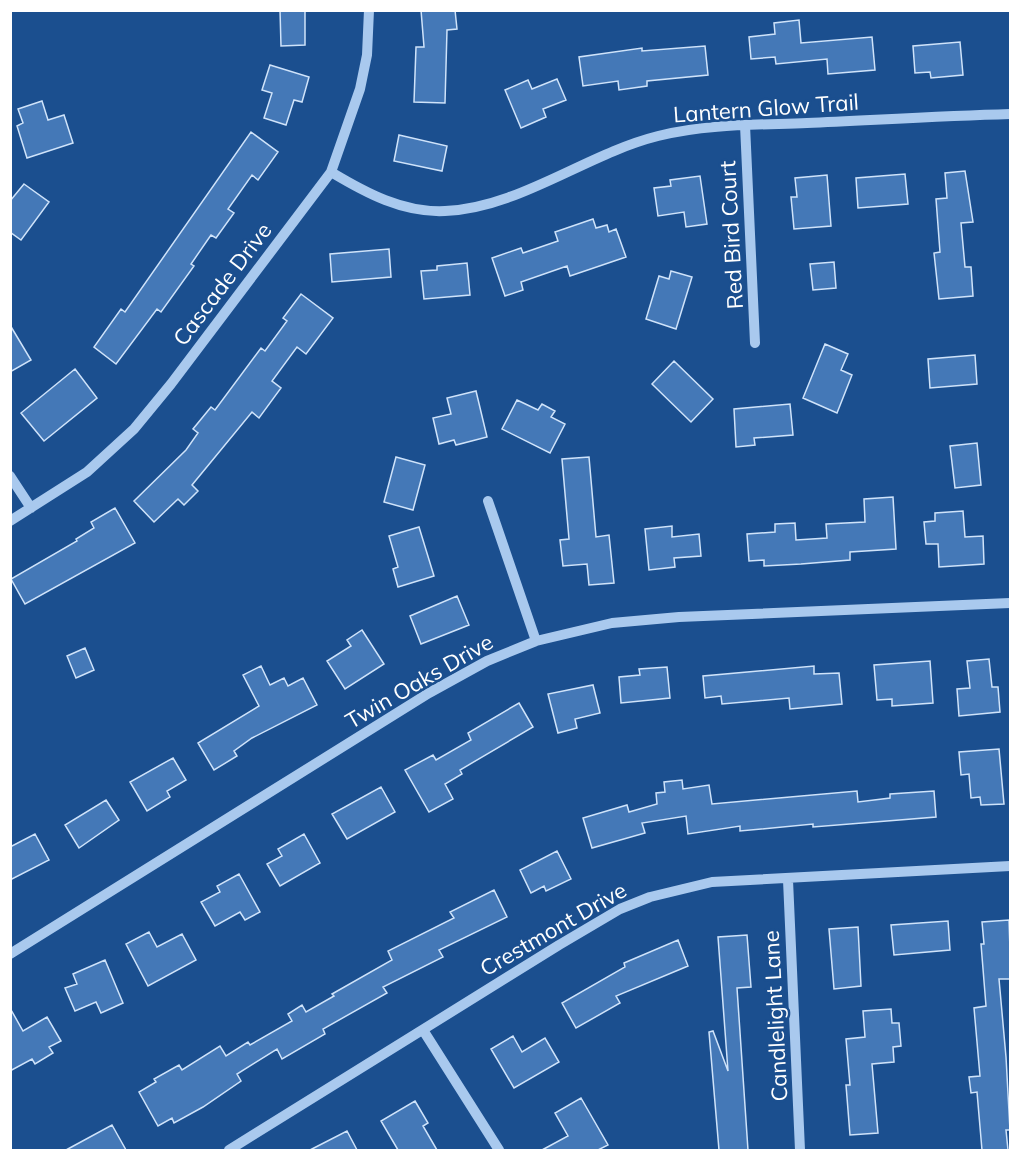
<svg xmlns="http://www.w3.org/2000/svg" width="1021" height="1161" font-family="Mulish,sans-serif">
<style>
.building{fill:#4478b7;stroke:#cfe3fa;stroke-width:1.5}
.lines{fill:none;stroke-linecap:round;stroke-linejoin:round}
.minor{stroke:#a9c9ee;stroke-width:10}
.labels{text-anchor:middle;stroke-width:5;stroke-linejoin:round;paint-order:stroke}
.street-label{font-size:22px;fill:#fff;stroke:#1b4f8f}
</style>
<rect width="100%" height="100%" fill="#1b4f8f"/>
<path class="building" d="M280,10H305V45L281,46Z
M421,10H455L457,29L447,30L445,103L414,102L416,47H424Z
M799,20L801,43L872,37L875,70L828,74L827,59L776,64L775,57L751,59L749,37L775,34L774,23Z
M960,42L963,75L931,78L930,72L915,73L913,46Z
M705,46L708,75L647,81V86L619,90L618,81L583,86L579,57L642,48V51Z
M270,65L309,77L302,102L294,100L286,125L264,118L272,93L262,90Z
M557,79L566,100L543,109L546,117L521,128L505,90L528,80L532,89Z
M42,101L48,120L64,115L73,143L27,158L17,126L23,123L18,109Z
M251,132L278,152L258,180L252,175L228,209L234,213L216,238L211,235L191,264L194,266L161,312L157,309L116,364L94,347L121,309L125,312Z
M399,135L447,146L442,171L394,161Z
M965,171L973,222L961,223L965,267H971L973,296L939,299L934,253L940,252L936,199L947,198L945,173Z
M905,174L908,204L858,208L856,178Z
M827,175L831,226L794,229L791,197H797L795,178Z
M700,176L707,224L686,227L684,212L658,216L654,188L671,186L670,180Z
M24,184L49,202L21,240L10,232V201Z
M593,219L596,228L607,225L609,232L616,229L626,257L570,276L567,266L521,282L523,290L505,296L492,258L521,248L523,253L558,241L555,232Z
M389,249L391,277L332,282L330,254Z
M834,262L836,288L813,290L810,264Z
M467,263L470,295L424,299L421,271L437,270V266Z
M671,271L692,277L676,329L646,319L659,276L669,279Z
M301,294L333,318L306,354L297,347L272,381L281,388L259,418L252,412L192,485L198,491L184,505L178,499L154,522L134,501L186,450L198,433L193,429L211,407L215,410L261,348L265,351L287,321L283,318Z
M10,325L31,360L10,372Z
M825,344L848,354L841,370L852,375L837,413L803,398Z
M975,355L977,384L930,388L928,359Z
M674,361L713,399L691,422L652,384Z
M75,369L97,398L44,441L21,413Z
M476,391L487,437L456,445L454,440L439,444L433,418L451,414L447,398Z
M517,400L538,410L542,404L555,411L551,417L565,424L550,453L502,429Z
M790,404L793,435L754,438L755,445L736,447L734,409Z
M977,443L981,485L955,488L950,446Z
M396,457L425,465L413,510L384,502Z
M589,457L596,537L609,535L614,583L589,585L587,564L563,566L560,540L569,539L562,459Z
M893,497L896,549L850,552V560L801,564L764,566V560L749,561L747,534L775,532V524L795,523L796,540L827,538L826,524L865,522L864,499Z
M115,508L135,543L25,604L11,579L77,541L76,539L94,528L91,522Z
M963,511L965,537L983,536L984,564L939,567L938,544H926L924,522L935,521V513Z
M672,526V537L699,534L701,556L674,558L675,567L649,570L645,529Z
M419,527L434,576L398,587L393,569L398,567L389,536Z
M457,596L469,625L421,644L410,616Z
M362,630L384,664L345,689L327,661L351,646L347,640Z
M85,648L94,670L76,678L67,656Z
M989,659L992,687H998L1000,712L959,716L957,689L970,688L967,661Z
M930,661L933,703L892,706V699L877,700L874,665Z
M261,666L270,685L284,678L288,686L303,678L317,705L252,738L234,751L237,756L214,770L198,743L259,706L243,675Z
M814,666V674L839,673L842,704L790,709L789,698L722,704L721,696L705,698L703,676Z
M667,667L670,698L621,703L619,677L640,675L639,669Z
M593,685L600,713L575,719L577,728L558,733L548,694Z
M519,703L533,727L460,770L462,774L445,784L453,799L429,812L405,770L433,755L436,760L471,740L468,733Z
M999,749L1004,804L981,805L980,797L971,798L969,774L961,775L959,752Z
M173,758L186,780L167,791L170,797L147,811L130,782Z
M682,780L683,789L709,785L712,804L857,791L858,802L890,798V794L934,791L936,817L813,827V824L740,831V826L688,834L686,816L642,823L645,833L592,848L583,818L627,805L629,812L657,804L656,793L665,792L664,782Z
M381,787L395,812L347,839L332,814Z
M106,800L119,820L79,848L65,825Z
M35,834L49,860L10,880V847Z
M304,834L320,863L280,886L267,864L282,856L278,849Z
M557,851L571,879L546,891L544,886L531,893L520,870Z
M239,874L260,912L245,920L240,912L215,926L201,902L220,892L217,886Z
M494,890L507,917L439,950L443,957L383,987L387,993L323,1029L325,1034L282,1059L277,1049L237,1074L241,1081L203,1107L174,1123L172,1118L158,1126L139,1092L156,1082L154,1079L179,1065L182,1070L220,1046L226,1056L248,1042L250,1045L292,1021L288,1014L302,1005L306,1012L334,996L332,994L392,960L388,951L454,918L450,912Z
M1009,920L1011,979H999L1006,1057L1010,1130H1006L1008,1150H982L977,1092L971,1093L969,1077L980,1076L974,1008L986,1006L981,944H984L982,922Z
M948,921L950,950L894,955L891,925Z
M858,927L861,986L834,989L829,929Z
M149,932L157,947L182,934L196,960L148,986L126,944Z
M747,935L751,987L737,988L748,1150H719L709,1032L713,1031L728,1071L718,937Z
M678,940L688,966L616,996L620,1003L576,1028L562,1003L625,967L624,963Z
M105,960L123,1003L101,1013L96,1002L75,1011L65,988L77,984L73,974Z
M10,1008L23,1031L47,1017L61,1041L49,1047L53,1053L35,1064L32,1059L10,1071Z
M891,1009L892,1023H899L901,1046L893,1047L894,1062L872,1064L878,1133L850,1135L846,1085H850L846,1039L865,1037L863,1011Z
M513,1036L522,1052L545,1038L559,1062L514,1088L491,1049Z
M581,1098L608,1145L598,1150H542L568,1136L555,1113Z
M415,1101L428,1123L423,1126L437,1150H398L381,1121Z
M112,1125L126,1150H66Z
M347,1131L357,1150H310Z"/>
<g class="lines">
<path class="minor" d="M745,125L755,343
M331,172C366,193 403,213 445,211C519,208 586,154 658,136C705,124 757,125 807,123C875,120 942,116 1010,114
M10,476L31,508
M488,501L536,641
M10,521L87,472L134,429L171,384L331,172L360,89L367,55L369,10
M788,880L800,1150
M10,954L429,693L487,661L536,641L612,623L679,617L1010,603
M423,1030L499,1150
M229,1150L559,945L620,909L650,897L712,882L1010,866"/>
</g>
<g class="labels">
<g class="street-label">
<text transform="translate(766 108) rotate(-4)" y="8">Lantern Glow Trail</text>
<text transform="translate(731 235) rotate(-93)" y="8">Red Bird Court</text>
<text transform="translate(222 284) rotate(-53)" y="8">Cascade Drive</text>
<text transform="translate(419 681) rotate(-30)" y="8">Twin Oaks Drive</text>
<text transform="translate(553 929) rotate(-30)" y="8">Crestmont Drive</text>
<text transform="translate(775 1016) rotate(-93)" y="8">Candlelight Lane</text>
</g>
</g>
<rect width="1021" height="1161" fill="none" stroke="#ffffff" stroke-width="24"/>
</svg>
